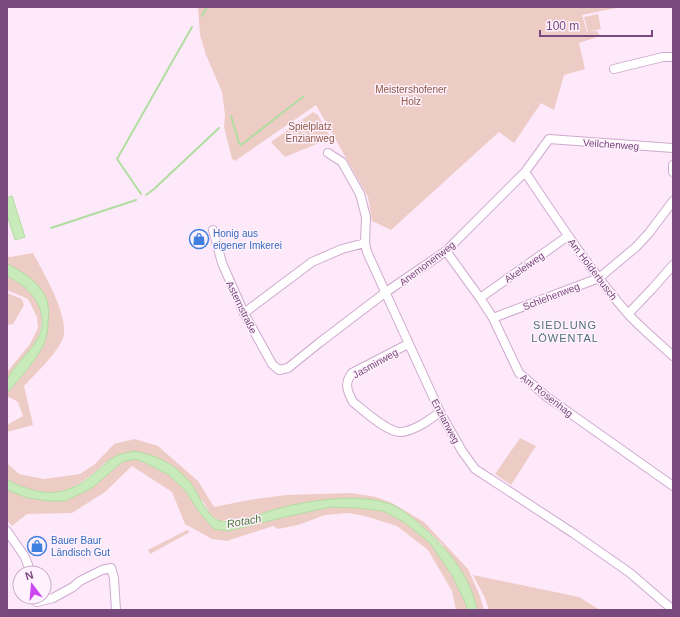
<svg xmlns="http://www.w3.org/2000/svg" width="680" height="617" font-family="Helvetica,sans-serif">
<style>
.green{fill:#eeccc6}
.water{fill:#c9eabb;stroke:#b1dda0}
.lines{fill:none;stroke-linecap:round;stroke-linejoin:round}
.stream{stroke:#b1dda0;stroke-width:2}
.minor-casing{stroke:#ceaacf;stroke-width:10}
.minor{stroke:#fff;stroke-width:8}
.labels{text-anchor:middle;stroke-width:3;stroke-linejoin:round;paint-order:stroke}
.park-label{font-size:10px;fill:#8f5945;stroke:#fff1fd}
.street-label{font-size:10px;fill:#78497c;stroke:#fff1fd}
.shop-label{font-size:10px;fill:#366cbe;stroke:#fff1fd;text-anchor:start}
.neighbourhood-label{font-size:11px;letter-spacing:1px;fill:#51727c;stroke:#fff1fd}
.water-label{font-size:11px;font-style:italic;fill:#4a7a38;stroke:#fff1fd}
</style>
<rect width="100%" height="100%" fill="#fee9fa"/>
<path class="green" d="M198,7H621L582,15L587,32L597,31L600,36L579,43L585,69L564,75L554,110L541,103L514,143L499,132L391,230L372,221L368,197L316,105L235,161L232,159L224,127L225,115L222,92L206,55L200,35Z
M598,14L601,29L588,32L584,17Z
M313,112L318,115L331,138L285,157L271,142Z
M33,253C43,272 70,317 63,338C57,354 35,374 24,386L33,425L7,432V425L23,416L18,402L9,397L7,399V393L28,369L49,311L13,267L7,264V256L10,257Z
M7,276C18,281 34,292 39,304C44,316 42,332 35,343C27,356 17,367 7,379V372L30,344L38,328L37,317L28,299L7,290Z
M7,293L22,299L24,305L13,324L7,325Z
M520,438L536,446L511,485L495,474Z
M135,439L158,446L198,481L214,507L249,500L286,495L351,493L376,497L392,503L424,522L468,569L480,596L484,610H477L475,600L442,544L413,518L394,506L350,498L311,503L273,510L251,517L220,521L211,516L203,501L151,455L106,462L93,474L73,488L59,493H42L14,484L7,479V463L19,474L44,479L80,474L95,464L114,444Z
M135,459L144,462L169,475L185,490L200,513L228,531L285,517L330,507L358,508L383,511L404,522L430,543L452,575L466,604L467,610H456L452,591L428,550L397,526L368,517L349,513L325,515L298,525L278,529L273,526L227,541L212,539L185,524L172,492L132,466L105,492L72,513L27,514L12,526L7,520V490L28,498L49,501L113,469L122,462Z
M187,530L190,532L150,554L148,550Z
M473,575L579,597L600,610H489L485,598Z"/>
<path class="water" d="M12,196L25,237L15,240L7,215V198Z
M7,264C22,271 42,284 47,301C49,308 49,315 48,322C48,330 46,340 43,346C33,364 20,378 7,393C7,388 6,382 8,378C15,365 27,355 35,343C54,316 33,288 7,276Z
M134,451C155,455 173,463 187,479C198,489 205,517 220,521C231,524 259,515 270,511C302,501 363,491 395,506C407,513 418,522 428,532C451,553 471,579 477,610H467L466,604L452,575L430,543L404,522L383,511L358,508L330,507L285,517L228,531L214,529L200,513L185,490L169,475L144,462L135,459L122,462L92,488L65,501H49L28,498L7,490V479C15,485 23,487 33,490C56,497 77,489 95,473C102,467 108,460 116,456C122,453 129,453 134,451Z"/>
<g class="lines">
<path class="stream" d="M202,16L207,7
M231,116L239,143L241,145L304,96
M141,194L117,159L192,27
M146,195L154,189L219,128
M51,228L136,200"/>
<defs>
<path id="minor" d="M614,69L663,57H673
M328,153L342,162L360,194L366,217L365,243L367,252L440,412L462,451L475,469L573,533L630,573L673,610
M673,165V172
M525,172C558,221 590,270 628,314C642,329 658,342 673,356
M213,230L222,263L244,313L272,364L279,370L288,368L319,343L386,292L446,251L525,172L549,139L673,148
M446,251L480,298L493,318L519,373L547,397L673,486
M480,298L568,236
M244,313L312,262L342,249L365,243
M628,314L652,289L673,265
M493,318L599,278L636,247L649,233L673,201
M408,344L352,373C344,383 347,391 353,402C363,410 389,434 402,432C416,430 429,420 440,412
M7,531L25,557L31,573
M37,602L53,598L73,587L80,581L102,570L111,568L114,578L116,610"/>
</defs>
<use href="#minor" class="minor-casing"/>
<use href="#minor" class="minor"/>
</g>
<defs>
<symbol id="shop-ring" viewBox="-11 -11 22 22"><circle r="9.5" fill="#fff1fd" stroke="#3f7fe0" stroke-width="1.5"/><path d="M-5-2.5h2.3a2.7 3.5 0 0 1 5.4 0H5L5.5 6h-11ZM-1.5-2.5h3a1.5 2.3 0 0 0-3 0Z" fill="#3f7fe0"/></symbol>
</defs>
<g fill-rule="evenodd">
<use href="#shop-ring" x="188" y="228" width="22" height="22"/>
<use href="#shop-ring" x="26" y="535" width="22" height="22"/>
</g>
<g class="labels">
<g class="park-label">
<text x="411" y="93">Meistershofener<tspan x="411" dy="12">Holz</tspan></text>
<text x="310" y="130">Spielplatz<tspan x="310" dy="12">Enzianweg</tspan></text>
</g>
<g class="street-label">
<text transform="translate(611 144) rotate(4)" y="4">Veilchenweg</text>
<text transform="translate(427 263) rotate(-37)" y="4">Anemonenweg</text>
<text transform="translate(524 267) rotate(-35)" y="4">Akeleiweg</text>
<text transform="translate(593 269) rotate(53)" y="4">Am Holderbusch</text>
<text transform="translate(551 296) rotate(-21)" y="4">Schlehenweg</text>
<text transform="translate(242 307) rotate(64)" y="4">Asternstraße</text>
<text transform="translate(375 363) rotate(-29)" y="4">Jasminweg</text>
<text transform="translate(547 395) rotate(38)" y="4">Am Rosenhag</text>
<text transform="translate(446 421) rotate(62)" y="4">Enzianweg</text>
</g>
<g class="shop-label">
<text x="213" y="237">Honig aus<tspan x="213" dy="12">eigener Imkerei</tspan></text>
<text x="51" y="544">Bauer Baur<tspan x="51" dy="12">Ländisch Gut</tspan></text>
</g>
<g class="neighbourhood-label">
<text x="565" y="329">SIEDLUNG<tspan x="565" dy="13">LÖWENTAL</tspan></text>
</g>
<g class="water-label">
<text transform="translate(244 521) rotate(-10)" y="4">Rotach</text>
</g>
</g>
<rect width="680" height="617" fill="none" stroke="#78497c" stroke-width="16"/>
<g transform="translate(32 585) rotate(344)"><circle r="19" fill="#fff1fd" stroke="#c9aec9"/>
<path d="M0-3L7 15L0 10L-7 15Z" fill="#cc46f1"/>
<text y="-6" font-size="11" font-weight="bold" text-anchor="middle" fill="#78497c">N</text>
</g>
<path d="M540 30v6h112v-6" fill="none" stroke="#78497c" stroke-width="2"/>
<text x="546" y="30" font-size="12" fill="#78497c" stroke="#fff1fd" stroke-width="3" paint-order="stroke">100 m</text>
</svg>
